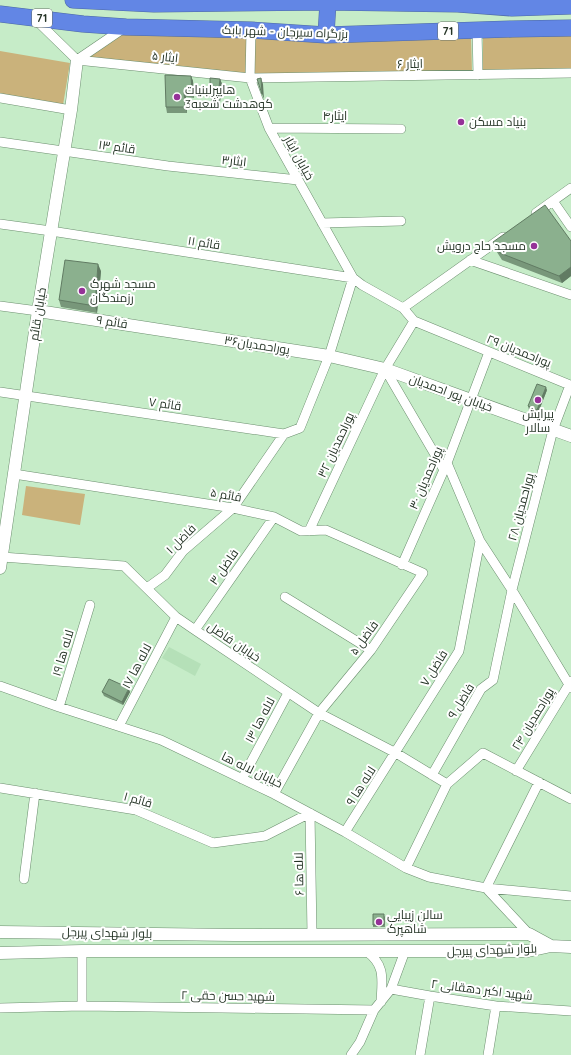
<svg xmlns="http://www.w3.org/2000/svg" width="571" height="1055" font-family="Quicksand,Cairo,sans-serif">
<style>
.built{fill:#b5e0b8}
.green{fill:#cab27b}
.lines{fill:none;stroke-linecap:round;stroke-linejoin:round}
.street-casing{stroke:#6c8f6f;stroke-width:10}
.secondary-casing{stroke:#6c8f6f;stroke-width:13}
.highway-casing{stroke:#4d69a2;stroke-width:17}
.street{stroke:#fff;stroke-width:9}
.secondary{stroke:#fff;stroke-width:12}
.highway{stroke:#6286e5;stroke-width:16}
.wall{fill:#78977a}
.shaded-wall{fill:#617b63}
.building{fill:#8bb08e;stroke:#617b63}
.poi-dot{fill:#953298;stroke:#fff;stroke-width:1.5}
.labels{text-anchor:middle;stroke-width:4;stroke-linejoin:round;paint-order:stroke}
.shield{fill:#fff;stroke:#667167;stroke-width:1}
.shield-label{font-size:11px;font-weight:bold;fill:#253426}
.street-label{font-size:12px;fill:#253426;stroke:#fff}
.poi-label{font-size:12px;fill:#253426;stroke:#fff;text-anchor:start}
</style>
<rect width="100%" height="100%" fill="#c6ecc8"/>
<path class="built" d="M169,647L201,664L195,676L162,658Z"/>
<path class="green" d="M127,30L248,34L247,75L87,57Z
M571,33V70L483,71V34Z
M255,34L471,36L472,72L255,74Z
M0,51L70,63L63,105L0,95Z
M26,486L85,494L80,525L22,515Z"/>
<g class="lines">
<defs>
<path id="street" d="M36,20L77,60
M251,30L250,78L269,128L353,278L362,285L403,308L414,321L570,385L553,430L512,590L493,680L481,689L432,775
M477,30L478,75
M77,60L250,78L571,73
M77,60L124,28
M0,98L71,110
M269,128L401,129
M0,142L168,166L298,180
M553,201L571,227
M536,213L571,188
M322,223L401,221
M0,224L51,231L353,278L329,356L300,428L284,434L0,392
M470,260L571,295
M0,306L38,311
M403,308L503,237
M385,369L444,470
M447,463L480,541L512,590L571,688
M14,474L233,508L274,517L301,531L326,530L423,573L371,650L319,713L274,794
M309,531L385,369L414,321
M2,557L124,566L176,617L195,630L319,713L396,753L447,784
M402,565L447,463L489,352
M147,588L165,575L183,551L233,508L284,434
M285,597L371,650
M195,630L274,517
M0,686L59,707L161,740L274,794L345,832L406,868L429,877L486,888L571,896
M59,707L90,605
M119,726L176,617
M516,771L571,681
M242,779L288,693
M0,788L136,810L213,843L265,836L310,813L312,935
M345,832L459,651L480,541
M406,868L447,784L483,753L571,799
M24,879L35,793
M486,888L539,782
M486,888L529,934
M366,951C386,965 382,980 381,1002
M391,989L430,996L496,1006L571,1011
M82,1006V951
M0,1008L82,1006L374,1010
M351,1055L360,1042L374,1010L391,989L405,951
M420,1055L430,996
M488,1055L496,1006"/>
<path id="secondary" d="M38,311L329,356L385,369L571,436
M0,568L38,311L71,110L77,60
M0,932L234,935L529,934L551,946
M0,953L82,951H528L551,946L571,947"/>
<path id="highway" d="M73,0L154,4L328,2L458,4L512,8L571,6
M0,14L83,24L126,27L251,30L326,35L512,29L571,28
M326,35L328,2"/>
</defs>
<use href="#street" class="street-casing"/>
<use href="#secondary" class="secondary-casing"/>
<use href="#highway" class="highway-casing"/>
<use href="#street" class="street"/>
<use href="#secondary" class="secondary"/>
<use href="#highway" class="highway"/>
</g>
<path class="wall" d="M191,76L193,81L194,98L186,97L187,113H167L166,107Z
M220,79L222,84L220,102H212L210,97Z
M571,241V276L562,283L502,260L495,249L493,242Z
M101,271L97,313L61,307L59,300Z
M547,390L538,413L529,410L528,406Z
M102,692H130L123,705L104,696Z
M385,916V927H373V925Z"/>
<path class="shaded-wall" d="M191,76L193,81L194,98L192,92Z
M261,78L263,84L264,99L262,94Z
M220,79L222,84L220,102L218,97Z
M184,92L186,97L187,113L185,107Z
M98,264L101,271L97,313L95,306Z
M571,267V276L562,283L559,276Z
M546,387L547,390L538,413L537,410Z
M129,688L130,692L123,705L122,702Z"/>
<path class="building" d="M165,75L191,76L192,92H184L185,107H166Z
M210,78L220,79L218,97H210Z
M261,78L262,94L257,79Z
M545,205L571,241V267L559,276L500,253L493,242Z
M65,260L98,264L95,306L59,300Z
M537,384L546,387L537,410L528,406Z
M109,679L129,688L122,702L102,692Z
M373,914H384V925H373Z"/>
<g class="poi-dot">
<circle cx="177" cy="97" r="4"/>
<circle cx="461" cy="122" r="4"/>
<circle cx="534" cy="246" r="4"/>
<circle cx="82" cy="291" r="4"/>
<circle cx="538" cy="400" r="4"/>
<circle cx="379" cy="922" r="4"/>
</g>
<g class="labels">
<g class="shield">
<rect x="32" y="9" width="20" height="18" rx="3"/>
<rect x="438" y="22" width="20" height="18" rx="3"/>
</g>
<g class="shield-label">
<text x="42" y="22">71</text>
<text x="448" y="35">71</text>
</g>
<g class="street-label">
<text transform="translate(285 32) rotate(2)" y="4">بزرگراه سیرجان - شهر بابک</text>
<text transform="translate(165 57) rotate(6)" y="4">ایثار ۵</text>
<text transform="translate(410 64) rotate(-1)" y="4">ایثار ۶</text>
<text x="335" y="120">ایثار۴</text>
<text transform="translate(117 147) rotate(8)" y="4">قائم ۱۳</text>
<text transform="translate(299 158) rotate(61)" y="4">خیابان ایثار</text>
<text transform="translate(234 161) rotate(6)" y="4">ایثار۳</text>
<text transform="translate(204 243) rotate(9)" y="4">قائم ۱۱</text>
<text transform="translate(38 314) rotate(-81)" y="4">خیابان قائم</text>
<text transform="translate(112 322) rotate(9)" y="4">قائم ۹</text>
<text transform="translate(257 345) rotate(9)" y="4">پوراحمدیان۳۶</text>
<text transform="translate(519 351) rotate(22)" y="4">پوراحمدیان ۲۹</text>
<text transform="translate(451 393) rotate(20)" y="4">خیابان پور احمدیان</text>
<text transform="translate(165 404) rotate(8)" y="4">قائم ۷</text>
<text transform="translate(336 445) rotate(-65)" y="4">پوراحمدیان ۳۲</text>
<text transform="translate(426 478) rotate(-67)" y="4">پوراحمدیان ۳۰</text>
<text transform="translate(226 495) rotate(10)" y="4">قائم ۵</text>
<text transform="translate(521 507) rotate(-75)" y="4">پوراحمدیان ۲۸</text>
<text transform="translate(181 539) rotate(-45)" y="4">فاضل ۱</text>
<text transform="translate(224 567) rotate(-55)" y="4">فاضل ۳</text>
<text transform="translate(364 638) rotate(-54)" y="4">فاضل ۵</text>
<text transform="translate(234 642) rotate(34)" y="4">خیابان فاضل</text>
<text transform="translate(63 653) rotate(-73)" y="4">لاله ها ۱۹</text>
<text transform="translate(137 666) rotate(-62)" y="4">لاله ها ۱۷</text>
<text transform="translate(434 668) rotate(-58)" y="4">فاضل ۷</text>
<text transform="translate(461 701) rotate(-58)" y="4">فاضل ۹</text>
<text transform="translate(533 719) rotate(-59)" y="4">پوراحمدیان ۲۴</text>
<text transform="translate(260 720) rotate(-62)" y="4">لاله ها ۱۳</text>
<text transform="translate(252 770) rotate(26)" y="4">خیابان لاله ها</text>
<text transform="translate(361 786) rotate(-57)" y="4">لاله ها ۹</text>
<text transform="translate(138 800) rotate(16)" y="4">قائم ۱</text>
<text transform="translate(299 874) rotate(-91)" y="4">لاله ها ۶</text>
<text transform="translate(107 933) rotate(1)" y="4">بلوار شهدای پیرجل</text>
<text transform="translate(492 950) rotate(-2)" y="4">بلوار شهدای پیرجل</text>
<text transform="translate(482 990) rotate(7)" y="4">شهید اکبر دهقانی ۲</text>
<text transform="translate(228 996) rotate(1)" y="4">شهید حسن حقی ۲</text>
</g>
<g class="poi-label">
<text x="185" y="94">هایپرلبنیات<tspan x="185" dy="14">کوهدشت شعبه3</tspan></text>
<text x="469" y="126">بنیاد مسکن</text>
<text x="526" y="250" text-anchor="end">مسجد حاج درویش</text>
<text x="90" y="288">مسجد شهرک<tspan x="90" dy="14">رزمندگان</tspan></text>
<text x="538" y="418" text-anchor="middle">پیرایش<tspan x="538" dy="14">سالار</tspan></text>
<text x="387" y="919">سالن زیبایی<tspan x="387" dy="14">شاهپرک</tspan></text>
</g>
</g>
</svg>
